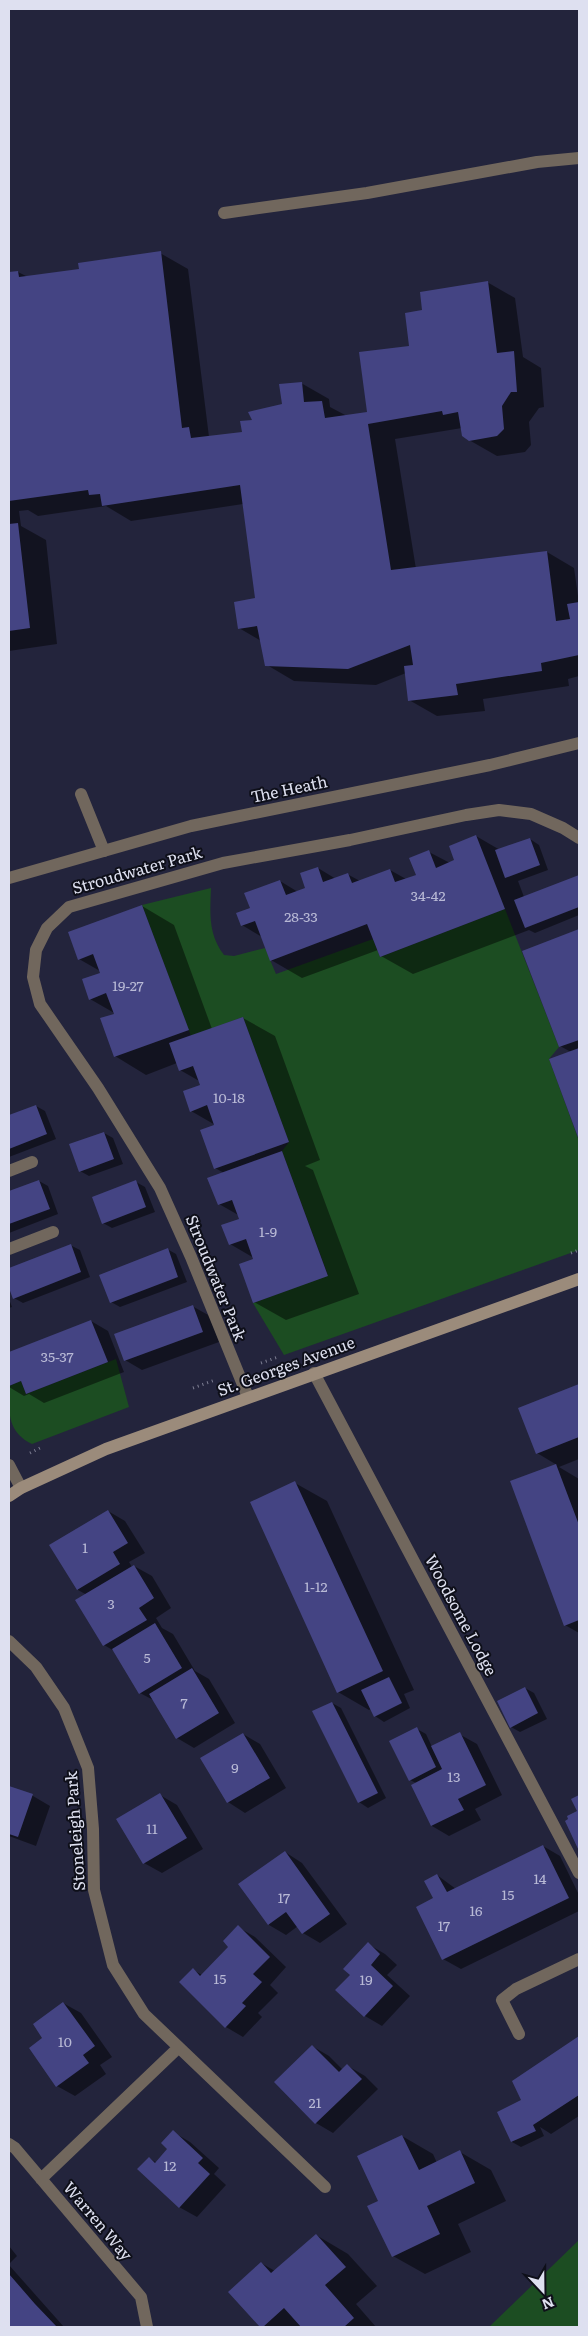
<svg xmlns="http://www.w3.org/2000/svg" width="588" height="2336" font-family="Literata,serif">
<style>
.green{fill:#1c4d22}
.shadow{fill:#0007}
.building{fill:#444483}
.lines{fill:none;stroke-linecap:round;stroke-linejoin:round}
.path{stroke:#7d7e92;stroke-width:3;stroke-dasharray:1 4;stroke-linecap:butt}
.service{stroke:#71675d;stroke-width:12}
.minor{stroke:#71675d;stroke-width:12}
.secondary{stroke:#9b8b7b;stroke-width:12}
.labels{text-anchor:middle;stroke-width:4;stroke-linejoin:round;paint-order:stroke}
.number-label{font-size:14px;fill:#b8b9d5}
.street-label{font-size:16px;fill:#dee0f0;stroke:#0e0f19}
</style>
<rect width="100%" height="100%" fill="#23243c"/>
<path class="green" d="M211,888C210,913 208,934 224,955L234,956L265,948L276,974L373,939L380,957L505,909L559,1047L549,1059L579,1141V1250L284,1355L253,1303L328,1275L282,1151L289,1142L243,1017L191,1036L142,905Z
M116,1359L129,1407L32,1444C6,1431 9,1410 9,1386L21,1381L26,1394Z
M579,2240V2327H489Z"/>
<path class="shadow" d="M160,253L188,269L209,437L243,433L254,422L283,405L301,383L329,399L330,407L347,416L369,413L411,347L423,311L487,282L515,298L523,357L541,368L544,407L539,408L529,422L531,445L525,452L497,456L469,440L462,428L395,439L416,569L547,552L574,568L579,603V676L568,679L569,686L483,699L485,711L437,716L409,700L406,673L376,685L294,681L267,665L261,641L239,628L257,599L243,504L131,521L106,506L38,516L28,510L19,511L21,526L46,540L57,644L9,651V273L18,272L28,277L80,270Z
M476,836L500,850L530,839L539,845L548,870L518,881L524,897L579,876V915L535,933L529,930L413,974L381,956L378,950L302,978L271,960L262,937L242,925L251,908L280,881L298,892L307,889L318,868L336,879L347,874L360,881L390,870L406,879L417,875L429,852L450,863L456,861Z
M142,906L174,925L212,1029L243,1018L275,1036L320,1160L305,1166L313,1170L359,1294L286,1320L254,1302V1258L230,1244L241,1220L240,1216L219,1204L224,1173L215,1168L217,1126L191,1111L202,1085L201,1082L180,1070L177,1063L146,1075L115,1056L116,1014L90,999L101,974L100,971L79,959Z
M579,930V1137L551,1060L571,1052L560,1046L524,951Z
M36,1106L45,1111L56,1139L9,1157V1117Z
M104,1133L113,1138L123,1164L89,1176L80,1171Z
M39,1181L48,1186L58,1214L9,1233V1193Z
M136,1182L145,1187L155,1212L112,1228L103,1223Z
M70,1245L80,1250L90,1277L23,1303L14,1298L9,1285V1269Z
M167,1249L176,1254L187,1282L120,1307L111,1302Z
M9,1299L12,1307L9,1308Z
M192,1306L210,1316L219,1342L142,1370L125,1360Z
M91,1321L108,1331L124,1372L44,1403L29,1394L24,1396L9,1387V1354Z
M579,1386V1459L559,1467L579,1479V1633L565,1625L511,1482L557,1465L537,1453L520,1408Z
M295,1483L327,1501L414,1690L404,1694L410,1708L384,1722L375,1716L371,1709L369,1710L338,1692Z
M108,1511L125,1521L145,1553L129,1562L132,1567L134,1566L152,1576L171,1608L156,1618L162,1628L173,1634L195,1671L209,1679L235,1723L194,1748L177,1738L155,1701L140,1693L116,1652L104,1645L87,1595L78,1590L51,1545Z
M525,1688L534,1693L547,1719L520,1732L511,1727Z
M332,1703L341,1708L386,1798L368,1808L359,1802Z
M417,1729L426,1734L432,1747L459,1734L477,1744L502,1795L475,1809L481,1820L449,1836L432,1826L412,1785L416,1783L410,1780Z
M243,1734L260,1744L286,1788L245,1813L228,1802Z
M9,1787L33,1796L50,1806L36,1846L9,1836Z
M160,1795L177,1805L203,1849L162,1873L144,1863Z
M579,1796V1848L567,1822L579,1812L573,1799Z
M543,1846L560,1856L579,1895V1911L461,1969L443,1959L434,1899L437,1875L456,1889Z
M285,1852L302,1863L347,1924L320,1943L303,1933L298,1926L286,1935L269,1925L240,1884Z
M238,1927L255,1937L286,1967L270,1985L278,1993L258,2013L262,2017L243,2037L226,2027L193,1970L202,1975L230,1947Z
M368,1944L385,1954L397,1965L387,1975L410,1996L382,2026L365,2016L351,1975Z
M63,2003L81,2013L112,2057L100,2065L106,2074L75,2096L57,2086L44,2038Z
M579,2037V2116L551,2134L540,2127L544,2136L521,2147L512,2142L498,2112L521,2101L557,2054Z
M312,2046L329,2056L343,2070L348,2066L365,2076L378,2089L333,2133L316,2123Z
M173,2132L190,2142L219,2168L214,2174L226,2185L197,2217L179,2207L149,2158L157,2163L169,2149Z
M402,2136L433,2154L437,2163L460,2152L491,2170L506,2201L458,2224L471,2252L425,2274L393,2256L380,2201Z
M316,2235L348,2254L377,2286L356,2304L376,2327H261L229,2292L261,2263L275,2271Z
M9,2246L17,2256L9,2264Z
M9,2265L64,2327H9Z"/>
<path class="building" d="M161,251L182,428L189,427L191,438L242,432L240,421L252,420L248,412L282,404L279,384L302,382L304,402L322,401L325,418L367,412L359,352L409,346L405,313L422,310L420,292L488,281L497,353L514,351L517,392H511L502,406L504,429L497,436L469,441L462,436L458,412L443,415L442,411L368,424L391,570L547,551L556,621L570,619L567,604L579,602V655L541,663L542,671L456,684L458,695L408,701L404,666L413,665L410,645L348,669L265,666L257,626L238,629L234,602L255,598L240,485L102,506L100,494L89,495L88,490L9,501V272L18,271L19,277L79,269L78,263Z
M18,523L30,628L9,631V524Z
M476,835L505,909L380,957L367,924L270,961L255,921L241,926L236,913L250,908L244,893L280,880L286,895L305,888L300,873L318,867L323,882L348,873L352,883L390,869L395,882L416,875L409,858L429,850L436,868L454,860L449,846Z
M530,838L540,865L505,878L495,850Z
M579,875V907L525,928L514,900Z
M142,905L189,1030L114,1057L100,1018L114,1014L106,993L89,1000L82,979L100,973L93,954L78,960L68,932Z
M579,929V1040L559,1047L522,951Z
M243,1017L289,1142L214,1169L200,1130L214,1125L207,1105L190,1112L183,1091L200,1085L193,1066L179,1071L169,1043Z
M579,1048V1140L549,1059Z
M36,1105L47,1134L9,1149V1115Z
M104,1132L114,1159L79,1172L69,1144Z
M282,1151L328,1276L253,1303L239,1264L253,1259L246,1239L229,1245L221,1225L239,1219L232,1200L218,1205L207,1178Z
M39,1180L50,1209L9,1224V1191Z
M136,1180L146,1207L102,1224L92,1197Z
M71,1244L81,1272L13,1299L9,1288V1268Z
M168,1248L178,1277L110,1303L99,1275Z
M193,1305L203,1332L124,1361L114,1334Z
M91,1320L108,1362L26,1394L21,1381L9,1386V1352Z
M579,1384V1437L536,1454L518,1408Z
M556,1464L579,1525V1620L564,1626L510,1481Z
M295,1481L383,1671L337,1693L250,1502Z
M108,1510L128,1543L113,1552L120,1564L77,1590L49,1545Z
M134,1565L154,1598L139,1608L147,1620L103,1646L75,1600Z
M155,1623L182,1668L139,1694L112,1649Z
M192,1668L219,1713L176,1739L149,1694Z
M389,1677L402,1703L374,1717L361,1690Z
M525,1687L538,1713L510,1728L497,1701Z
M332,1702L378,1793L358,1803L312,1711Z
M417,1727L436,1767L409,1781L389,1741Z
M460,1732L486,1785L458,1799L464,1810L431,1826L411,1785L442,1769L431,1746Z
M243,1733L270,1778L227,1803L200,1758Z
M9,1786L33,1794L18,1837L9,1834Z
M160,1793L187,1838L143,1864L116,1819Z
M579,1795V1851L565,1821L568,1819L567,1816L577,1811L571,1799Z
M543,1845L569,1898L442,1960L416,1907L433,1898L424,1881L437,1874L447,1892Z
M285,1851L330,1914L302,1934L286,1912L268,1925L238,1884Z
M238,1925L270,1957L253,1974L262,1982L242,2003L246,2006L225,2028L179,1982L193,1968L200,1976L228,1947L223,1941Z
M368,1942L380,1954L371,1965L393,1986L364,2017L335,1990L350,1975L343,1969Z
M63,2002L95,2046L83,2055L89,2063L56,2087L29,2048L42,2038L33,2024Z
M579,2036V2095L533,2125L536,2131L511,2142L497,2112L521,2100L512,2081Z
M312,2045L339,2072L347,2064L362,2079L315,2124L274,2082Z
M173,2130L203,2158L198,2163L210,2174L179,2208L137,2169L149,2157L155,2163L167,2149L161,2143Z
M402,2135L419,2170L460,2150L475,2183L427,2206L440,2234L392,2257L367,2206L378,2201L357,2156Z
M316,2234L346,2267L325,2285L354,2318L344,2327H301L284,2308L263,2327H260L228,2292L261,2262L271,2273Z
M9,2274L35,2304L57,2327H9Z"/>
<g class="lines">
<path class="path" d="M571,1253L579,1250
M261,1363L278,1357
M193,1388L215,1380
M30,1453L42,1447"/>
<path class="service" d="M224,213L367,193L537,162L579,158
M81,794L104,851
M9,1171L32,1162
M9,1249L53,1232
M519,2034L502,2000L516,1989L579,1959"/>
<path class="minor" d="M9,878L191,826L490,765L579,743
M314,1373L579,1873
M248,1397L191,1257L160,1188L98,1088L40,1004L33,977L36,950L47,928L69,907L223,863L350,840L466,815L499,810L531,814L563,828L579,838
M9,1465L21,1488
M9,1641L36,1667L64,1708L88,1768L93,1829L94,1890L113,1965L144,2014L325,2187
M9,2144L15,2148L141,2297L147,2327
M41,2179L178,2048"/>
<path class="secondary" d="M9,1496L21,1488L106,1449L579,1279"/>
</g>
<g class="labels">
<g class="number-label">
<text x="428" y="901">34-42</text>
<text x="301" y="922">28-33</text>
<text x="128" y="991">19-27</text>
<text x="229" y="1103">10-18</text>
<text x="268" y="1237">1-9</text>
<text x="57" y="1362">35-37</text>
<text x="85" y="1553">1</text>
<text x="316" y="1592">1-12</text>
<text x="111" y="1609">3</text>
<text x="147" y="1663">5</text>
<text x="184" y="1708">7</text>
<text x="235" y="1773">9</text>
<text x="454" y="1782">13</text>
<text x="152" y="1834">11</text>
<text x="540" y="1884">14</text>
<text x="508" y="1900">15</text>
<text x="284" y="1903">17</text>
<text x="476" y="1916">16</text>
<text x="444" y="1931">17</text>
<text x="220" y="1984">15</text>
<text x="366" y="1985">19</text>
<text x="65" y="2047">10</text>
<text x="315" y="2108">21</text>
<text x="170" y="2171">12</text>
</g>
<g class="street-label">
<text transform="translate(289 789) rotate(-12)" y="6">The Heath</text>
<text transform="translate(137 870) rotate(-16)" y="6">Stroudwater Park</text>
<text transform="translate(216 1278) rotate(68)" y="6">Stroudwater Park</text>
<text transform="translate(286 1366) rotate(-20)" y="6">St. Georges Avenue</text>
<text transform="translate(461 1615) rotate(62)" y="6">Woodsome Lodge</text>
<text transform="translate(75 1831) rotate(-94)" y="6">Stoneleigh Park</text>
<text transform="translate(98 2221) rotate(50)" y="6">Warren Way</text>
</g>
</g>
<rect width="588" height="2336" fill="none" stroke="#dee0f0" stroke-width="20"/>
<g transform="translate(543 2291) rotate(158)" stroke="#0e0f19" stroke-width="4" paint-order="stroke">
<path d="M0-4L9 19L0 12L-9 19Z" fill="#dee0f0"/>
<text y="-8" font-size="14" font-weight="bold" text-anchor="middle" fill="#dee0f0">N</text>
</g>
</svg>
